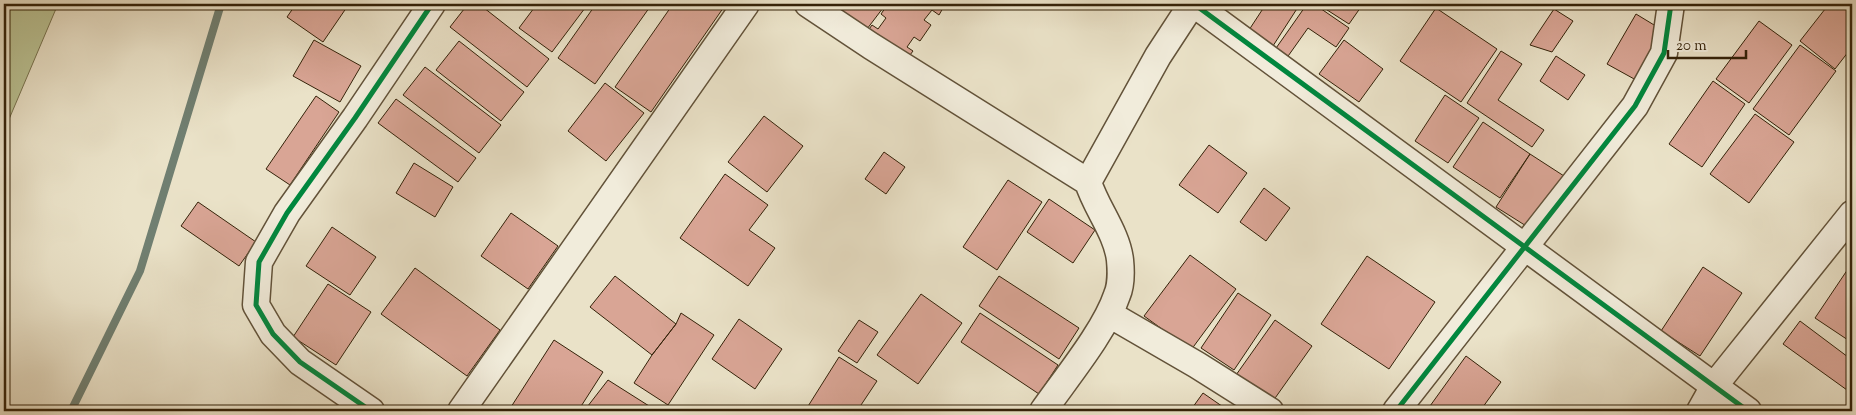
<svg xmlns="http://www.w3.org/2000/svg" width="1856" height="415" font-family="'Sorts Mill Goudy',serif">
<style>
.green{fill:#bac293;stroke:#77724e}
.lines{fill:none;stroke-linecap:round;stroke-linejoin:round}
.stream{stroke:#707f71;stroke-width:8}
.building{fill:#d9a595;stroke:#342209}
.minor-casing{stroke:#625239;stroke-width:29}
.minor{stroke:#f1ecdb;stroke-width:26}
.cycleway-casing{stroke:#f1ecdb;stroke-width:8}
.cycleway{stroke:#00873e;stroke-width:5}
</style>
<rect width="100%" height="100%" fill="#eae2c8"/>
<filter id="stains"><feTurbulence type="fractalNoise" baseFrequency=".004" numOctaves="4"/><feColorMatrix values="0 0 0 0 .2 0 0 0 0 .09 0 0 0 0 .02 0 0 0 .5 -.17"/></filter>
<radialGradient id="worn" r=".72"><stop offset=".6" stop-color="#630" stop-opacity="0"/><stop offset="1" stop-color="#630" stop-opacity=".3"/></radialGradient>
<path class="green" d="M4,4H58L4,131Z"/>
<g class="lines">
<path class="stream" d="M71,411L140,271L221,4"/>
</g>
<path class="building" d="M296,4H349L323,42L287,17Z
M468,4H479L549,59L527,87L450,27Z
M537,4H588L552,52L519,28Z
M596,4H652L595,84L558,58Z
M673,4H726L651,112L615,87Z
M844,4H886L867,29L840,9Z
M888,4H936L943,8L939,15L932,10L924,20L931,25L920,41L914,37L907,47L913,51L907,59L867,32L872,25L878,29L886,18L881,14Z
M1266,4H1300L1271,49L1247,33Z
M1307,4H1314L1349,28L1336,47L1308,28L1286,59L1274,51Z
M1326,4H1363L1349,24L1324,8Z
M1829,4H1852V47L1835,69L1800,41Z
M1436,8L1497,49L1461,102L1400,61Z
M1554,9L1573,21L1552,52L1530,45Z
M1636,14L1664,31L1636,80L1607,64Z
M1759,21L1792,45L1749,103L1716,79Z
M314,40L361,66L340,102L293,76Z
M1344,40L1383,69L1359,102L1319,74Z
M459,41L524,92L501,121L436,70Z
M1800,45L1836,71L1789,135L1753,109Z
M1501,51L1522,64L1498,100L1544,130L1532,147L1467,103Z
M1556,56L1585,75L1568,100L1540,81Z
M425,67L501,125L479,153L403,95Z
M1713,81L1745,104L1702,167L1669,144Z
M605,83L644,113L606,161L568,131Z
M1445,95L1479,118L1448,163L1415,141Z
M316,96L339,112L290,185L266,169Z
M396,99L476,158L458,182L378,123Z
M1755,114L1794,142L1749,203L1710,174Z
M764,116L803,146L767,192L728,162Z
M1483,122L1530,154L1500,198L1453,167Z
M1209,145L1247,173L1218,213L1179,185Z
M884,152L905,167L886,194L865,179Z
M1530,154L1564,176L1531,229L1496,207Z
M414,163L453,187L435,217L396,193Z
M725,174L768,205L749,230L775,248L748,286L680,238Z
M1008,180L1042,202L997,270L963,247Z
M1264,188L1290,208L1266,241L1240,222Z
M1049,199L1095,230L1073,263L1027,232Z
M198,202L256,242L239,266L181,226Z
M511,213L558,246L528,289L481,256Z
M332,227L376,257L350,295L306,266Z
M1190,255L1236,289L1191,350L1144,316Z
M1367,256L1435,302L1389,369L1321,324Z
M1852,263V340L1851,342L1815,318Z
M1703,267L1742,293L1700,356L1661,331Z
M415,268L500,330L467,376L381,314Z
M615,276L676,324L652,355L590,307Z
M999,276L1079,328L1059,359L979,306Z
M328,284L371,312L336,365L293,337Z
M1238,293L1271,315L1234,370L1201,348Z
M921,294L962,323L918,384L877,355Z
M681,313L714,335L668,405L634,383L652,355L676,324Z
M980,313L1058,365L1039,394L961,342Z
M739,319L782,349L755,389L712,359Z
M859,320L878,332L857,363L838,351Z
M1275,320L1312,346L1273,401L1236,375Z
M1800,321L1852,360V383L1847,390L1783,344Z
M554,340L603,372L578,411H518L511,407Z
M1466,356L1501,382L1480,411H1437L1430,406Z
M839,357L877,381L857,411H805Z
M608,380L657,411H584Z
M1203,393L1229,411H1190Z"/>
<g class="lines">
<defs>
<path id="minor" d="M808,4L871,46L1088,182
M1194,4L1748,411
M1109,314L1197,365L1270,411
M371,411L300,362L273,334L256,305L259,262L287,213L355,118L432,4
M461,411L746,4
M1043,411C1066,378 1105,331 1117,295C1121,286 1121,270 1120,260C1117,233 1096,208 1088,182L1158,56L1192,4
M1396,411L1635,106L1664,53L1671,4
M1700,411L1714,386L1852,214"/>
</defs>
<use href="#minor" class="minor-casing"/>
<use href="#minor" class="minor"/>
<defs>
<path id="cycleway" d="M1194,4L1748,411
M371,411L300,362L273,334L256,305L259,262L287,213L355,118L432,4
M1396,411L1635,106L1664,53L1671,4"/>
</defs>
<use href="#cycleway" class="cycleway-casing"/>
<use href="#cycleway" class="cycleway"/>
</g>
<rect width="1856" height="415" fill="none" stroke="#eae2c8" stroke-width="20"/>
<rect x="5" y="5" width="1846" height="405" fill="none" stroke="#342209" stroke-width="2.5"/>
<rect x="10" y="10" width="1836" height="395" fill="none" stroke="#342209"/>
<path d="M1668 50v8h78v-8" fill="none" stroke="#342209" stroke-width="2.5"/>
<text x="1676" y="50" font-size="15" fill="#342209" stroke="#f1ecdb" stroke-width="4" paint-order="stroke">20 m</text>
<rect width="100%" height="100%" filter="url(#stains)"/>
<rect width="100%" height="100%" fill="url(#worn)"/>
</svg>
